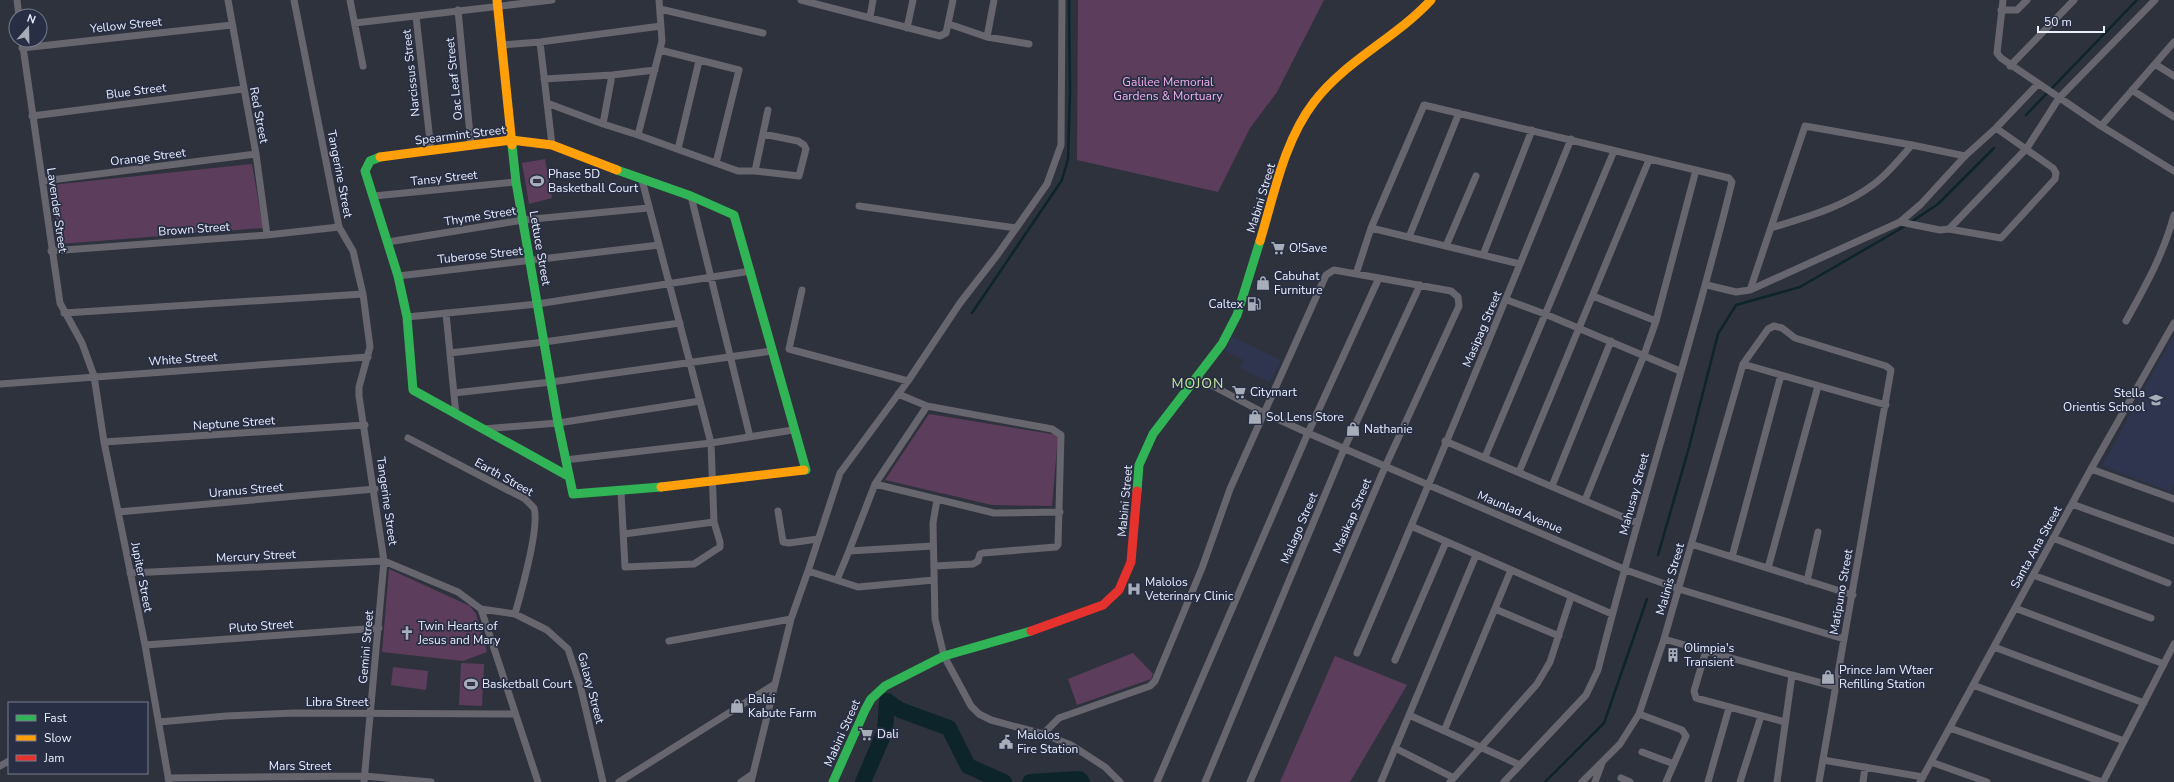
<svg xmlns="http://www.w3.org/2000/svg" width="2174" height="782" font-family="'Nunito Sans',sans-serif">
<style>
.built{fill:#2f354f}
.green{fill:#5d3d5c}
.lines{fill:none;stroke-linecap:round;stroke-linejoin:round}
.stream{stroke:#0d242b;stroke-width:2.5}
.river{stroke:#0d242b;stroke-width:16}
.street{stroke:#67656e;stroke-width:7}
.fast{stroke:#30b455;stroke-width:9}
.slow{stroke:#ff9f0a;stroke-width:9}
.jam{stroke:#e5322d;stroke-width:9}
.labels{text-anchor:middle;stroke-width:3.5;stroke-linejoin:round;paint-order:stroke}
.street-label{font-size:12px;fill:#eaeffe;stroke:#282e43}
.park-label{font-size:12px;fill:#f2afec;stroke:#282e43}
.poi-label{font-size:12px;fill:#eaeffe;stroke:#282e43;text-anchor:start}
.quarter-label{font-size:14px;letter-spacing:1px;fill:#c9e9a2;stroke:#282e43}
</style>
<rect width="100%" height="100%" fill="#2e323d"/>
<path class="built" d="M2174,334V483L2171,492L2102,466Z
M1232,337L1281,360L1270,382L1240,368L1244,360L1225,351Z"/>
<path class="green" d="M1078,0H1324L1277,92L1250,128L1218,192L1077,160Z
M545,159L552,198L529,204L522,163Z
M252,164L263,228L60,244L51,185Z
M929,414L1058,435L1052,506L992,505L885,480Z
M389,569L470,606L476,614L487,652L463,661L382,652Z
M1133,653L1153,674L1151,679L1077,705L1068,679Z
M1335,656L1407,685L1350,782H1280Z
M461,663L484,664L482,706L459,705Z
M393,667L428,671L426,690L391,685Z"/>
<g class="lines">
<path class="stream" d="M2026,115L2137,0
M1911,222L1938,204L1994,148
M972,313L1062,180L1068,159L1070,92L1069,0
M1658,555L1688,451L1718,334L1736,305L1800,287L1907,225
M1545,782L1604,723L1647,599"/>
<path class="river" d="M863,782L885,731L887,701L900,710L949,728L968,766L1004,782
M1030,782L1079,779L1082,782"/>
<path class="street" d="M17,0L19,16
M228,0L256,154L267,235
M294,0L339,227L353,251L363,294L370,347L359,387V396L384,561L364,782
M350,0L363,66
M801,0L940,36L946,33L953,0
M2003,0L1997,53L2001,58L2101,126L2174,171
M660,9L763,33
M458,10L471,145
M2001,10H2017L2027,0
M416,16L431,150
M870,17L873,0
M355,23L552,0
M949,24L987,37L1029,44
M907,28L913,0
M987,37L994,0
M22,40L60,303L82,343L94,376L104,442L145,645L169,782
M540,42L552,145
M502,45L540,42L661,26
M22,48L232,25
M660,50L739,70L716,163
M2155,64L2174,76
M2010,66L2074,0
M544,79L612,75L655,70
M2132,90L2174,117
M547,103L603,124L638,135L738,171H755L799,176L806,149L804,145L798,141L763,134
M32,116L243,89
M603,124L612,75
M2101,126L2174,42
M1996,128L2038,84
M638,135L662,41L659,0
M678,149L699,61
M755,171L768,110
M43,181L256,154
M374,196L516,182
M691,196L750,437
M859,206L1016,228
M1900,222L1940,230L1949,229L2027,148L2059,98L2155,0
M1371,228L1520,264
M1771,228C1806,217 1844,207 1874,184C1888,174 1900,158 1912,145
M1409,237L1459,113
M388,242L523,220L648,208
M1446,246L1476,176
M51,251L267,235L339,227
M1483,255L1532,130
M1356,274L1371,228L1424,105L1729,178L1732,182C1692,346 1639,506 1598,670L1586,695L1504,782
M398,276L659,245
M1707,285L1736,292L1750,290L1900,222L1921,204L1965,156L1996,128L2053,168L2056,173L2055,179L2001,238L1949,229
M802,290L789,349L908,381
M1750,290L1805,126L1912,145L1965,156
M1593,296L1656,321
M1507,300L1545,314L1680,371
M64,313L363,294
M446,313L456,415
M407,317L537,304L751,271
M2126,321C2145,287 2164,253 2174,215
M450,353L544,342L680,323
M1743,364L1886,405
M1198,378L1264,413L1308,433L1626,570L1679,589L1844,639
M0,384L368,357
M454,393L551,382L772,351
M898,394L927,406
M483,429L558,423L700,401
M408,438L525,499L534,508C540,526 521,593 515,614
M1445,441L1637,523
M104,442L365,425
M1485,457L1614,151
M565,460L711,443L793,430
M2091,469L2174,499
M1519,472L1649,160
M875,484L994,513L1060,512
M1552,486L1611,341
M621,492L625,567L694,564L720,547V542L714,522L711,443L642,180
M937,500L933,523L935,619L944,656L971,706L979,714L991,720L1043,734L1071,745L1105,767L1120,782
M1585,500L1644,355L1656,321L1696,170
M2072,504L2174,541
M778,511L783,542L789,543L818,539
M118,512L375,489
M1411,526L1612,614
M624,534L714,522
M2053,538L2168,583
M1691,544L1853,595
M933,546L849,551L875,484L927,406L1052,429L1061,435L1058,545L1056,547L983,553L980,554L978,561L973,564L934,566
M1732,557L1781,375
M1768,568L1818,386
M808,571L840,473L908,381L960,303L998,254L1047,184L1061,145L1062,0
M130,573L384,561L458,592L481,609L538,782
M2033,575L2151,618
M837,580L849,551
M1807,581L1818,532
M2015,608L2164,664
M481,609L515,614L547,630L568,649L580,685L603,782
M1495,609L1559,636
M1664,639L1706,651L1694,691L1696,698L1785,722
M669,641L791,619L808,571L858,587L934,580
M145,645L379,628
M1994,647L2144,703
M1706,651L1792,675L1777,782
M1357,653C1430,483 1501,312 1571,139
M1395,660L1446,542
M1792,675L1836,687
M1973,685L2124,741
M1639,714L1682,730L1686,736L1666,782
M1409,715L1520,765
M159,722L226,716L294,713L515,714
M1950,728L2102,782
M1444,731L1511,570
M1043,734L1059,718L1150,686L1155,681L1202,568L1230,489L1326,275L1334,270L1379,278
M1395,748L1454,778
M1642,752L1674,764
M1823,760L1923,777
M1931,762L1987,782
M0,766L9,761
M168,778L364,776L431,782
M1621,778L1630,782
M619,782L775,684
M741,782L753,774
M751,782L791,619
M1157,782L1308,433L1379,278L1451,291L1458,297L1459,306L1385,467L1250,782
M1205,782L1344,449L1420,285
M1381,782L1476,555
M1450,782L1537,684L1550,662L1571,597
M1582,782L1620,744L1639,714L1664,639L1743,364L1768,329L1774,326L1782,328L1795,338L1886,366L1891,370L1819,782
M1595,782L1602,763
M1708,782L1729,708
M1740,782L1761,716
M1863,782L1865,767
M1920,782L2091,469L2174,323
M2103,782L2174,644"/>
<path class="fast" d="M512,145L516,182L558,423L573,494L661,487
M380,157L370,161L365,171L398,276L407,317L413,390L568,476
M617,170L691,196L734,215L806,470H804
M1137,491L1139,465L1153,434L1222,344L1237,315L1260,241
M833,782L865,710L871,699L885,686L944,656L1031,631"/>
<path class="slow" d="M497,0L512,145
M380,157L511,140L552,145L617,170
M1260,241C1274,195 1284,141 1314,102C1345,61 1396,38 1431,0
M661,487L804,470"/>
<path class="jam" d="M1031,631L1103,605L1119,590L1131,562L1137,491"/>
</g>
<defs>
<symbol id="stadium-bare" viewBox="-9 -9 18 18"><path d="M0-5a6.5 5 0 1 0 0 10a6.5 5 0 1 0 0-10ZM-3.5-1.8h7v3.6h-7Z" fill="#a8adba" stroke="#282e43" stroke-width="2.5" paint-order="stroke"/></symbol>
<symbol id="supermarket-bare" viewBox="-9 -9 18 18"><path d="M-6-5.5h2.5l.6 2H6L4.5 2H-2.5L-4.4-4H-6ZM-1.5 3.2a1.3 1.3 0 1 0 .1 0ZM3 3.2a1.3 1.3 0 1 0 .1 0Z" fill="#a8adba" stroke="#282e43" stroke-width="2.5" paint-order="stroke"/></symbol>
<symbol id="shop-bare" viewBox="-9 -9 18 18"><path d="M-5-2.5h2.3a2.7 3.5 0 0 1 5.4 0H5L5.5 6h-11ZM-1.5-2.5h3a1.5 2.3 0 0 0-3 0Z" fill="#a8adba" stroke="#282e43" stroke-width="2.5" paint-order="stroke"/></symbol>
<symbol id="fuel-bare" viewBox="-9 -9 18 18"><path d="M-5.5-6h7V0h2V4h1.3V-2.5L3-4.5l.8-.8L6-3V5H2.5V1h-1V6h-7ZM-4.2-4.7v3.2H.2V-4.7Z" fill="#a8adba" stroke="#282e43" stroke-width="2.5" paint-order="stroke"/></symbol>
<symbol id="school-bare" viewBox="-9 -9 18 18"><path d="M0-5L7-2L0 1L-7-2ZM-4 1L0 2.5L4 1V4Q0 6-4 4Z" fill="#a8adba" stroke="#282e43" stroke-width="2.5" paint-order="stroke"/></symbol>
<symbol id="hospital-bare" viewBox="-9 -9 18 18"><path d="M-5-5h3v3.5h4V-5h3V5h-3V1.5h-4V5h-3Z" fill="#a8adba" stroke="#282e43" stroke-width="2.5" paint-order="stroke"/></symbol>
<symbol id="church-bare" viewBox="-9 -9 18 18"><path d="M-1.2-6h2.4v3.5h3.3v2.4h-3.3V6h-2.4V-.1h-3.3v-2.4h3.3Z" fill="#a8adba" stroke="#282e43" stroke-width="2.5" paint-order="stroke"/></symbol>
<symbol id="building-bare" viewBox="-9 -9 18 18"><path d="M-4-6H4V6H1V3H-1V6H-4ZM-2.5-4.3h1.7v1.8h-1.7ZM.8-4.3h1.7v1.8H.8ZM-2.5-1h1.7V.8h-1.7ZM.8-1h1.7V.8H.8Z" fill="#a8adba" stroke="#282e43" stroke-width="2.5" paint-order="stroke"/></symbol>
<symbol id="civic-bare" viewBox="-9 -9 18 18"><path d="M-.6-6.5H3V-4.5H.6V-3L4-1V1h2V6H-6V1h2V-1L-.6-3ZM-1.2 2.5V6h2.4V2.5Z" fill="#a8adba" stroke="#282e43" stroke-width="2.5" paint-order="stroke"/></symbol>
</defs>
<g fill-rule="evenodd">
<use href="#stadium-bare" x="527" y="171" width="20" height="20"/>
<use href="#supermarket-bare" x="1268" y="238" width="20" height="20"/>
<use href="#shop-bare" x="1253" y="273" width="20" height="20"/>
<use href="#fuel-bare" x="1244" y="294" width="20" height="20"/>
<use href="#supermarket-bare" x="1229" y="382" width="20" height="20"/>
<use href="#school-bare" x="2146" y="390" width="20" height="20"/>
<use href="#shop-bare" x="1245" y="407" width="20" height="20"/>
<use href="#shop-bare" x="1343" y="419" width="20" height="20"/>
<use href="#hospital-bare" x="1124" y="579" width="20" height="20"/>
<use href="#church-bare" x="397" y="623" width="20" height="20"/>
<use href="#building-bare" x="1663" y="645" width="20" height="20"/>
<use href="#shop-bare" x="1818" y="667" width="20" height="20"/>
<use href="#stadium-bare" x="461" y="674" width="20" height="20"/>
<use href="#shop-bare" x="727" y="696" width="20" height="20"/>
<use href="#supermarket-bare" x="856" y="724" width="20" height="20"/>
<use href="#civic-bare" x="996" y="732" width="20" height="20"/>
</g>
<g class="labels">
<g class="street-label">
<text transform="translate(126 25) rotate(-6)" y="4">Yellow Street</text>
<text transform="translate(411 73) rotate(-96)" y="4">Narcissus Street</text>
<text transform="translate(454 79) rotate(-96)" y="4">Oac Leaf Street</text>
<text transform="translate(136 91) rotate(-7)" y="4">Blue Street</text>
<text transform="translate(259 115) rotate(79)" y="4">Red Street</text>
<text transform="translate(460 135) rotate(-7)" y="4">Spearmint Street</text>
<text transform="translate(148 157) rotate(-7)" y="4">Orange Street</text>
<text transform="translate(340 174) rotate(79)" y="4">Tangerine Street</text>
<text transform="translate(444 178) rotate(-6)" y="4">Tansy Street</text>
<text transform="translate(1261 198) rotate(-73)" y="4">Mabini Street</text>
<text transform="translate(57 210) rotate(82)" y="4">Lavender Street</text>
<text transform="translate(480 216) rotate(-9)" y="4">Thyme Street</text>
<text transform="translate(194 229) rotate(-4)" y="4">Brown Street</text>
<text transform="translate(540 248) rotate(80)" y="4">Lettuce Street</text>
<text transform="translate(480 255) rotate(-6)" y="4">Tuberose Street</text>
<text transform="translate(1482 329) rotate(-67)" y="4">Masipag Street</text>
<text transform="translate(183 359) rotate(-4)" y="4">White Street</text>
<text transform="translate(234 423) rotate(-4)" y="4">Neptune Street</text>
<text transform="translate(504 477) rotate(29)" y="4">Earth Street</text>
<text transform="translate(246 490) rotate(-5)" y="4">Uranus Street</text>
<text transform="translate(1634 494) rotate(-75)" y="4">Mahusay Street</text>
<text transform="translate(387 501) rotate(82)" y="4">Tangerine Street</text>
<text transform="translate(1125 501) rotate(-85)" y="4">Mabini Street</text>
<text transform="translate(1520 512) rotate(23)" y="4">Maunlad Avenue</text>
<text transform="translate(1352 516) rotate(-67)" y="4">Masikap Street</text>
<text transform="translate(1299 528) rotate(-67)" y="4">Malago Street</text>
<text transform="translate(2036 547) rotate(-61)" y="4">Santa Ana Street</text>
<text transform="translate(256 556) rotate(-3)" y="4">Mercury Street</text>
<text transform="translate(142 577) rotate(79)" y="4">Jupiter Street</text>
<text transform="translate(1670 579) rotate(-74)" y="4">Malinis Street</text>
<text transform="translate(1841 592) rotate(-80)" y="4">Matipuno Street</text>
<text transform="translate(261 626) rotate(-4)" y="4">Pluto Street</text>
<text transform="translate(366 647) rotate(-85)" y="4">Gemini Street</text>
<text transform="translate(591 688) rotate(75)" y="4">Galaxy Street</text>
<text x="337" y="706">Libra Street</text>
<text transform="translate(842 733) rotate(-66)" y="4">Mabini Street</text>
<text x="300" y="770">Mars Street</text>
</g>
<g class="park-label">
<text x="1168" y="86">Galilee Memorial<tspan x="1168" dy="14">Gardens &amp; Mortuary</tspan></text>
</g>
<g class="poi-label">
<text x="548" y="178">Phase 5D<tspan x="548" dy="14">Basketball Court</tspan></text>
<text x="1289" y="252">O!Save</text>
<text x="1274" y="280">Cabuhat<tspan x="1274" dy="14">Furniture</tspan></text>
<text x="1243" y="308" text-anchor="end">Caltex</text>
<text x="1250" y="396">Citymart</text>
<text x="2145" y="397" text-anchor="end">Stella<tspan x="2145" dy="14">Orientis School</tspan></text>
<text x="1266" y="421">Sol Lens Store</text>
<text x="1364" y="433">Nathanie</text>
<text x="1145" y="586">Malolos<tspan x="1145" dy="14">Veterinary Clinic</tspan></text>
<text x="418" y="630">Twin Hearts of<tspan x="418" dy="14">Jesus and Mary</tspan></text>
<text x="1684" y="652">Olimpia's<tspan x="1684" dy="14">Transient</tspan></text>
<text x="1839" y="674">Prince Jam Wtaer<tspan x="1839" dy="14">Refilling Station</tspan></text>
<text x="482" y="688">Basketball Court</text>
<text x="748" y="703">Balai<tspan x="748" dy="14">Kabute Farm</tspan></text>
<text x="877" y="738">Dali</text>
<text x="1017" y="739">Malolos<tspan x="1017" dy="14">Fire Station</tspan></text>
</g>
<g class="quarter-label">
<text x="1198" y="388">MOJON</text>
</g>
</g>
<rect x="8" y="702" width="140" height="72" fill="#282e43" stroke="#767b8e"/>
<rect x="16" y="715" width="20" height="6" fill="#30b455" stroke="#767b8e"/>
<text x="44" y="722" font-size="12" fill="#eaeffe">Fast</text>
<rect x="16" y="735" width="20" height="6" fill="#ff9f0a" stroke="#767b8e"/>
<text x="44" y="742" font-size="12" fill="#eaeffe">Slow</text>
<rect x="16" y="755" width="20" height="6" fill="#e5322d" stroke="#767b8e"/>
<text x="44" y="762" font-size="12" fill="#eaeffe">Jam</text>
<g transform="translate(28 28) rotate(20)"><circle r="19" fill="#282e43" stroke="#767b8e"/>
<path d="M0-3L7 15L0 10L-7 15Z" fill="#a8adba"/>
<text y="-6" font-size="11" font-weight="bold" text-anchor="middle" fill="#eaeffe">N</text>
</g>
<path d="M2038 26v6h66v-6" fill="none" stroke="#eaeffe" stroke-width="2"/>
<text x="2044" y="26" font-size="12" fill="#eaeffe" stroke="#282e43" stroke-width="3" paint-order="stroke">50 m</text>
</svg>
